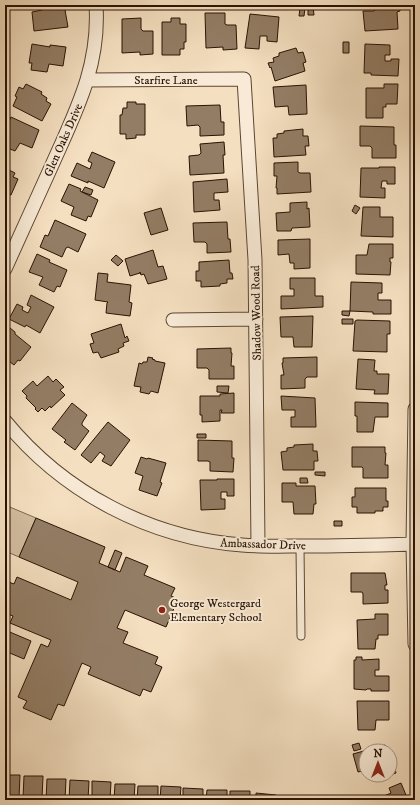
<svg xmlns="http://www.w3.org/2000/svg" width="420" height="805" font-family="'IM FELL DW Pica',serif">
<style>
.green{fill:#d2bca0;stroke:#7e6852}
.building{fill:#937d65;stroke:#2a1303}
.lines{fill:none;stroke-linecap:round;stroke-linejoin:round}
.service-casing{stroke:#5c4632;stroke-width:9}
.minor-casing{stroke:#5c4632;stroke-width:15}
.service{stroke:#f8ead6;stroke-width:7}
.minor{stroke:#f8ead6;stroke-width:13}
.poi-dot{fill:#8f2418;stroke:#f8ead6;stroke-width:1.5}
.labels{text-anchor:middle;stroke-width:4;stroke-linejoin:round;paint-order:stroke}
.street-label{font-size:12px;fill:#2a1303;stroke:#f8ead6}
.poi-label{font-size:12px;fill:#2a1303;stroke:#f8ead6;text-anchor:start}
</style>
<rect width="100%" height="100%" fill="#f4dfc0"/>
<filter id="stains"><feTurbulence type="fractalNoise" baseFrequency=".005" numOctaves="4"/><feColorMatrix values="0 0 0 0 .2 0 0 0 0 .09 0 0 0 0 .02 0 0 0 .5 -.17"/></filter>
<radialGradient id="worn" r=".72"><stop offset=".6" stop-color="#630" stop-opacity="0"/><stop offset="1" stop-color="#630" stop-opacity=".3"/></radialGradient>
<path class="green" d="M5,505L36,518L19,557L5,551Z"/>
<path class="building" d="M44,5H68V9L65,10L68,27L34,31L32,12L42,10L44,8Z
M375,5H400V11L397,12L398,29L365,31L363,11H374L376,9Z
M313,6L314,15H308V7Z
M300,8H305L304,16H299Z
M205,13H225V24L227,25H236L237,49L223,50V47L206,48Z
M250,14L279,17L277,42L267,41V36H260L259,49L245,48Z
M141,18V29L143,31H153V54L140,55V52L122,53V19Z
M171,18H180V24H186V42H184V49H180V55H162V22H171Z
M343,42H349V53H343Z
M32,44L50,47V45L66,47L63,66L49,64L47,72L31,70L32,63H29Z
M365,44L390,45V55H385V61H391V59H399L398,76L371,75V73H364Z
M296,48L298,53L303,52L306,62L303,63L305,71L275,81L271,67L270,68L268,63L274,62L273,58L279,56V53Z
M26,84L42,92L41,94L47,98L46,101L51,104L42,121L13,106L17,97L15,96L19,87L23,89Z
M384,84H398L397,104H386V107H383V118H366V88H384Z
M306,85L307,114L289,115L288,106L275,107L273,87Z
M127,102H136V104H145V135H136V138L126,139V134H120V115H122L123,108H127Z
M220,105L221,122H224V135L200,136V127L198,125L187,126L186,106Z
M11,117L39,130L32,148L20,143L15,151L5,147V130Z
M360,126L394,127V145H396V158H372V148L370,146H360Z
M303,129V136H308L309,146H305L306,155L274,157L273,138H277V134L284,133V131Z
M224,142L225,155H223L224,173L190,175L189,156L199,155L201,153L200,144Z
M92,152L115,162L104,188L88,181V183L71,176L77,163L90,169L92,163L88,161Z
M298,162V172L300,173H310L311,192L277,194V188H276L277,176H274V163Z
M5,166L9,168V170L15,173L13,177L18,179L11,195L5,194Z
M379,167H395V184H387V181H382L381,188H385V198L360,197L361,168H379Z
M227,179L228,192L214,193V200H219L220,210L194,212L193,182Z
M69,184L81,189L80,191L98,200L91,217L88,216L86,221L71,215L74,207L61,201Z
M85,187L93,190L91,195L82,192Z
M307,202V209L309,208L310,227L292,228L291,231H277L276,213L290,212V203Z
M355,205L360,208L356,214L352,211Z
M363,207H380V217H393V237L361,236Z
M161,208L168,230L151,235L144,213Z
M55,220L86,234L78,252L68,247L66,248L62,257L40,247L45,235L48,236Z
M227,222L228,239H230L231,252L207,253V244L205,242H194L193,223Z
M310,239V268L294,269V263H290L289,254L278,255V240Z
M369,244H393V258H390V262H391L390,275L356,274V255H367Z
M153,250L158,267L163,266L167,279L148,284L144,274L141,275L140,272V273L130,276L125,259Z
M37,254L50,260L49,262L67,270L60,287L57,286L54,292L39,285L43,277L29,272Z
M116,255L123,261L118,266L111,260Z
M229,260L230,273H232L233,279H227V283L220,284V286L201,287V281H196V271H199V262Z
M98,273L108,274L107,282L131,285L129,302L132,303L130,316L106,313L107,303L108,302L95,300Z
M290,278H315V296H323V307L281,309V296H294V289H290Z
M351,282L382,283V293H378V300H391V314H373V312L350,311Z
M31,295L54,307L40,333L26,325L25,327L9,319L17,304L23,307L22,310L28,313L31,307L27,305Z
M342,311H350L349,316L342,315Z
M313,316L312,347H294L293,337H281L280,317Z
M342,319H353V324H342Z
M357,320L390,321V334H387V352L353,351L355,321Z
M5,324L15,332V334L31,347L20,361L18,360L14,365L5,358Z
M121,324L125,338L127,336L129,341L123,343L124,346L118,349L119,352L101,358L98,352L93,353L90,344L94,343L91,334Z
M231,348V353H232L231,366H234V379H209V370L207,368H197V349Z
M148,357L153,358L152,359L155,360V361L165,363L158,393L151,391L149,394L140,392L141,387L134,386L139,363L142,364L143,362H147Z
M317,357V377H307L305,379V388L281,389V375H284L282,363H283V358Z
M358,359L375,360L374,371H377V374H389L388,394H374L375,390L356,389Z
M48,376L53,382L56,379L64,387L60,390L65,395L51,408L50,406L45,411L42,408L38,412L35,409L36,408L26,398L27,396L22,391L33,381L37,386Z
M217,386H229L228,393L217,392Z
M234,393V413H221L222,410H220V421L202,422V415H200V396H220V394Z
M281,396L315,398L316,427H291V417H295V410H282Z
M355,402L388,403V417H375L373,432H357V416H355Z
M72,403L87,415L82,423V425L89,431L75,450L64,442L66,440L52,429Z
M108,422L130,440L111,466L102,461L105,456L100,452L91,463L81,455Z
M197,434H206V438H197Z
M198,440L232,441V458H234L233,472L210,471V462L208,461H198Z
M313,444V451H317L318,461H314V470H283L281,452L287,451V448L294,447V445Z
M352,447H385V453H386L385,465H388V478H363V468L362,467H352Z
M141,457L147,459L148,458L166,463L160,482L162,483L157,496L139,490L143,476L135,473Z
M315,472H325V476L315,475Z
M300,478H307L308,483H300Z
M217,479H234V496H227V492H221V499H225V509L201,510L200,480H217Z
M282,483H296V486H315L316,504H314L313,514H294L293,502H282Z
M355,488H386V501H388V507H383V511H375V513H357V507H352V497H355Z
M36,518L105,547L99,563L120,572L126,557L148,566L144,575L175,588L171,596L178,599L166,627L125,610L117,628L128,632L123,643L158,657L155,664L162,667L151,692L143,689L140,696L88,674L91,667L82,663L64,706L58,704L51,720L23,708L27,701L18,697L41,644L48,647L51,640L10,623L13,616L5,613V583L6,581L14,584L17,577L71,600L78,582L19,557Z
M334,521H342V526H334Z
M115,550L122,553L115,570L108,567Z
M351,573H385L387,585H385V590H388V603L363,604V594L362,592H351Z
M375,614H388V635H378V639H376L375,649H358L357,620L375,619Z
M5,630L31,641L24,659L5,651Z
M356,657H362V660L379,659V670H375V676H389V691H371V689H367L366,690L354,689V660H356Z
M357,701H389V720H376L375,730H358Z
M359,743L361,749L354,751L352,745Z
M385,745L389,751H366V770L358,772L353,754Z
M390,759V761H393L396,773L390,775Z
M5,775H20L19,798L5,797Z
M372,775H389L373,780Z
M24,776H43L42,799L23,798Z
M47,779H66L65,800H46Z
M70,780L89,781L88,800H69Z
M92,781L111,782L110,800H92Z
M401,783L408,800H375L391,793L389,788Z
M115,784H135L134,800H114Z
M138,786H158V800H137Z
M161,786L181,787L180,800H160Z
M183,788L203,789V800H183Z
M207,790H227V800H206Z
M230,791H250V800H230Z
M256,793L276,795V800H256Z"/>
<g class="lines">
<defs>
<path id="service" d="M300,546L301,636"/>
<path id="minor" d="M88,80L244,79L255,260L258,546
M5,269C21,234 36,200 52,165C76,111 100,66 96,5
M173,320L256,319
M415,409L413,544L415,644
M5,421C64,493 150,538 242,545C263,547 285,546 306,546C342,546 379,545 415,544"/>
</defs>
<use href="#service" class="service-casing"/>
<use href="#minor" class="minor-casing"/>
<use href="#service" class="service"/>
<use href="#minor" class="minor"/>
</g>
<circle class="poi-dot" cx="162" cy="610" r="4"/>
<g class="labels">
<g class="street-label">
<text x="166" y="84">Starfire Lane</text>
<text transform="translate(63 140) rotate(-66)" y="4">Glen Oaks Drive</text>
<text transform="translate(256 313) rotate(-91)" y="4">Shadow Wood Road</text>
<text transform="translate(263 544) rotate(2)" y="4">Ambassador Drive</text>
</g>
<g class="poi-label">
<text x="170" y="607">George Westergard<tspan x="170" dy="14">Elementary School</tspan></text>
</g>
</g>
<rect width="420" height="805" fill="none" stroke="#f4dfc0" stroke-width="20"/>
<rect x="6" y="6" width="408" height="793" fill="none" stroke="#2a1303" stroke-width="2"/>
<rect x="10" y="10" width="400" height="785" fill="none" stroke="#2a1303"/>
<g transform="translate(378 763)"><circle r="19" fill="#f8ead6" stroke="#a69482"/>
<path d="M0-3L7 15L0 10L-7 15Z" fill="#8f2418"/>
<text y="-6" font-size="11" font-weight="bold" text-anchor="middle" fill="#2a1303">N</text>
</g>
<rect width="100%" height="100%" filter="url(#stains)"/>
<rect width="100%" height="100%" fill="url(#worn)"/>
</svg>
